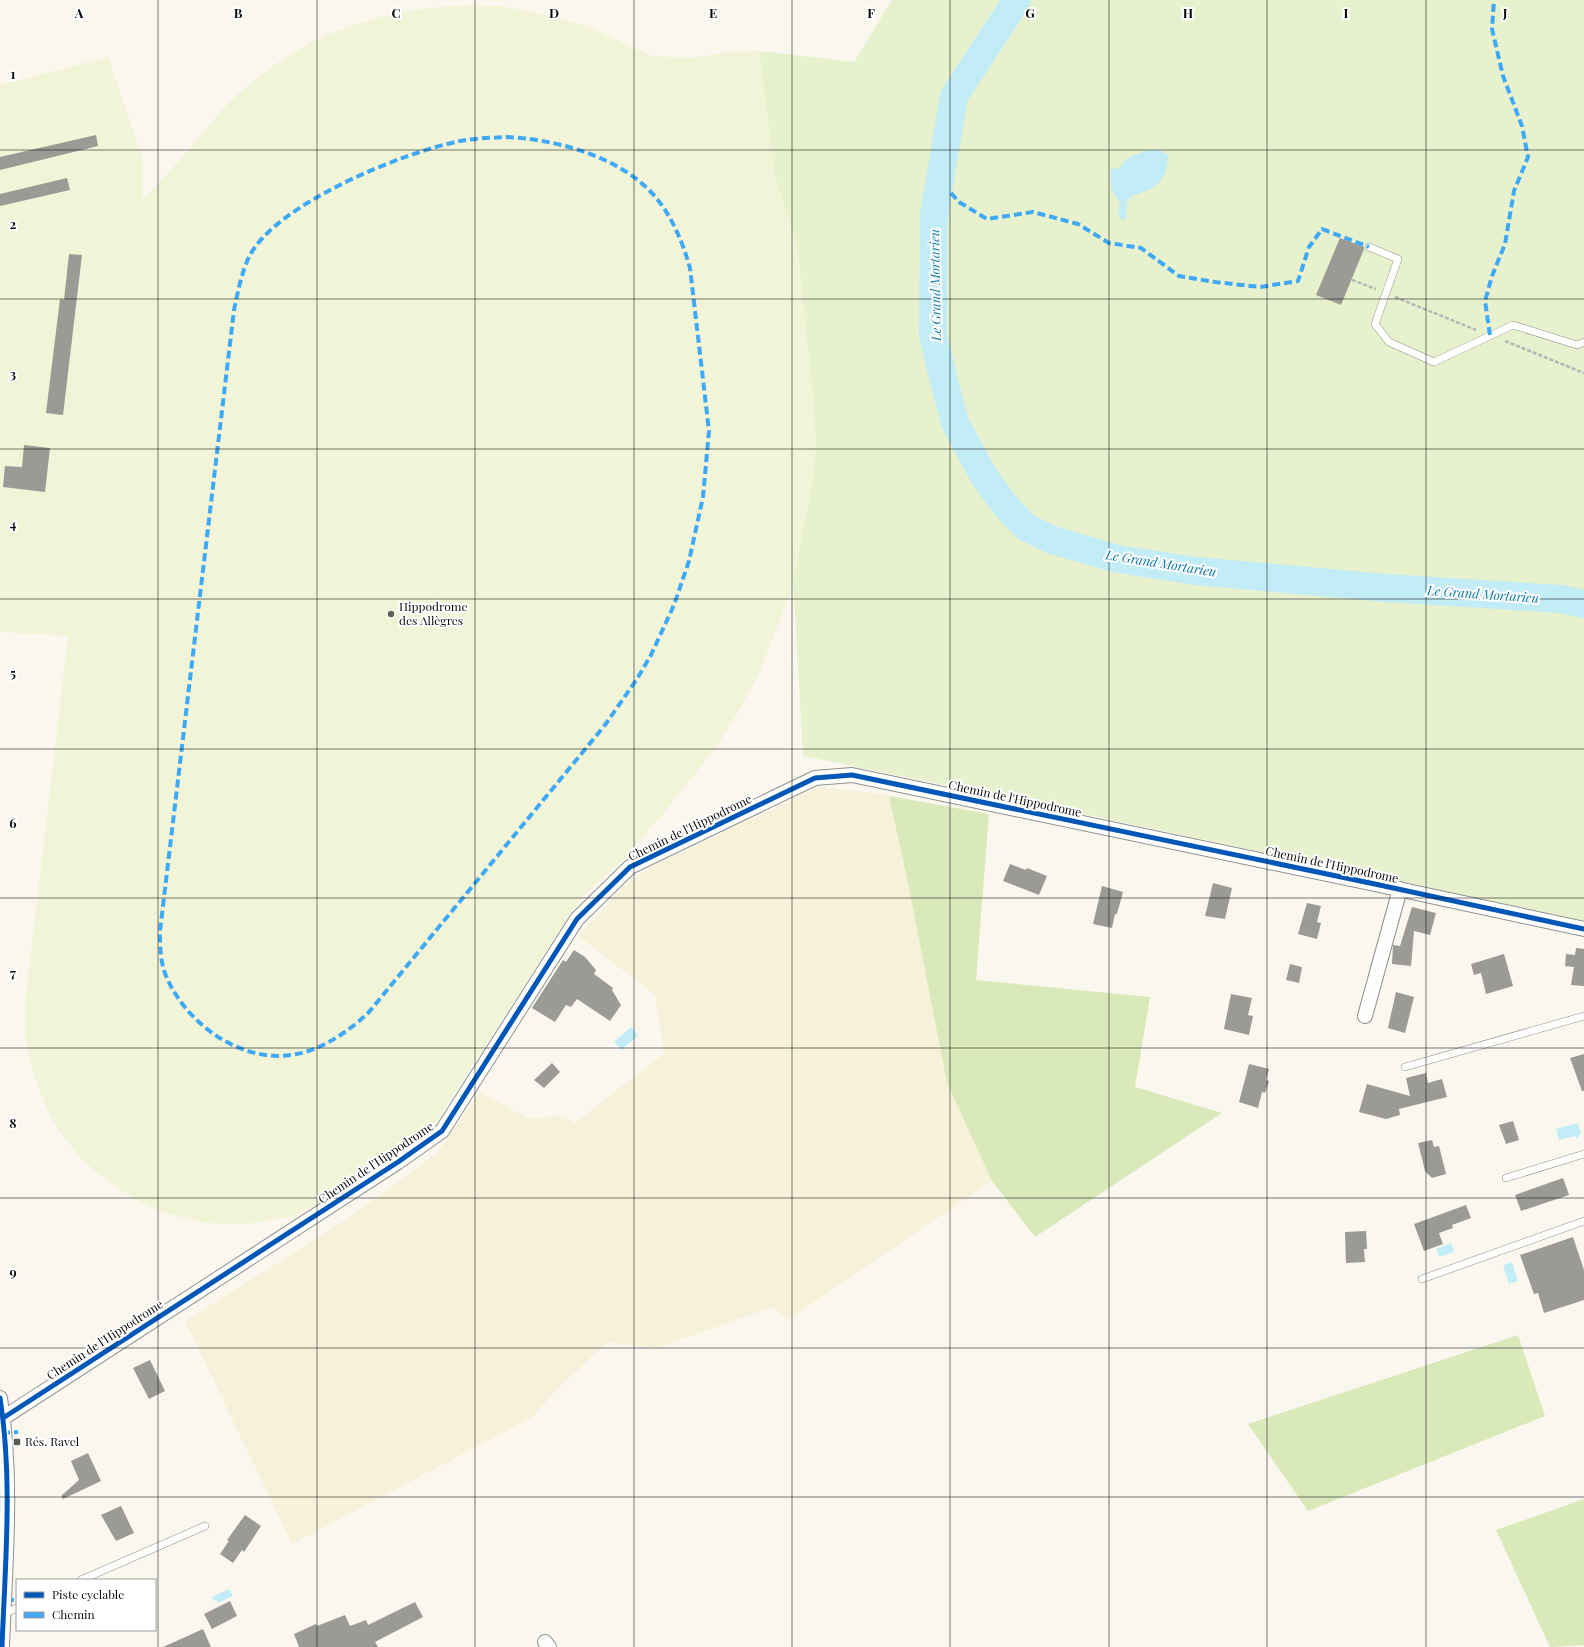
<svg xmlns="http://www.w3.org/2000/svg" width="1584" height="1647" font-family="'Playfair Display',serif">
<style>
.farmland{fill:#f8f1da}
.green{fill:#e7f1cd}
.forest{fill:#d9e9ba}
.pitch{fill:#f1f4d7}
.water{fill:#c2edf7}
.lines{fill:none;stroke-linecap:round;stroke-linejoin:round}
.river{stroke:#c2edf7;stroke-width:28}
.building{fill:#9c9a95}
.lane-casing{stroke:#93918e;stroke-width:8}
.street-casing{stroke:#93918e;stroke-width:16}
.path{stroke:#b7b6b5;stroke-width:2.5;stroke-dasharray:4 2;stroke-linecap:butt}
.lane{stroke:#fefefd;stroke-width:7}
.street{stroke:#fefefd;stroke-width:14}
.quiet{stroke:#3fa9f5;stroke-width:4;stroke-dasharray:8 4;stroke-linecap:butt}
.cycleway-casing{stroke:#fff;stroke-width:8}
.cycleway{stroke:#0057b8;stroke-width:5}
.grid{fill:none;stroke:#0b0b0b;stroke-width:1;stroke-opacity:0.55}
.poi-dot{fill:#5f5e5b;stroke:#fff;stroke-width:1.5}
.labels{text-anchor:middle;stroke-width:4;stroke-linejoin:round;paint-order:stroke}
.poi-label{font-size:12px;fill:#0b0b0b;stroke:#fff;text-anchor:start}
.street-label{font-size:12px;fill:#0b0b0b;stroke:#fff}
.water-label{font-size:13px;font-style:italic;fill:#0d79a5;stroke:#fff}
.grid-label{font-size:13px;text-anchor:middle;font-weight:bold;fill:#0b0b0b;stroke:#fff;stroke-width:4;stroke-linejoin:round;paint-order:stroke}
</style>
<rect width="100%" height="100%" fill="#faf7ef"/>
<path class="farmland" d="M820,787L889,795L907,878L947,1083L992,1181L786,1321L773,1307L656,1348L607,1342L558,1389L531,1418L292,1544L185,1321L344,1221L436,1154L480,1092L528,1118L563,1116L575,1123L664,1053L655,995L578,936L624,886L652,866Z"/>
<path class="green" d="M892,0H1584V921L990,794L803,756L793,580L812,483L816,447L814,410L798,254L794,236L775,177L759,51L854,62Z"/>
<path class="forest" d="M889,796L989,814L976,980L1150,997L1135,1087L1222,1113L1035,1237L992,1181L947,1083L907,878Z
M1518,1335L1545,1416L1308,1511L1248,1424Z
M1584,1499V1645L1550,1647L1496,1530Z"/>
<path class="pitch" d="M474,5L502,6L560,18L589,27L652,56L693,58L728,52L759,51L775,177L794,236L798,254L814,410L816,447L812,483L793,580L789,597L759,673L741,707L719,743L671,804L626,857L581,898L436,1121L315,1205L290,1217L246,1224H224L201,1222L180,1217L157,1210L136,1200L116,1187L97,1173L80,1157L65,1139L52,1119L42,1098L34,1075L28,1053L25,1029V1004L68,636L0,632V85L108,57L143,159L142,200C155,186 168,173 180,160C199,138 215,115 236,96C304,33 382,7 474,5Z"/>
<path class="water" d="M1148,150H1160L1168,155C1168,168 1164,181 1152,188C1144,193 1134,193 1127,201L1126,219L1122,220C1116,215 1119,209 1120,203L1111,189V168L1118,169L1128,158Z
M631,1027L638,1035L622,1050L614,1042Z
M1578,1123L1581,1134L1578,1135L1579,1137L1576,1138L1575,1136L1559,1140L1556,1129Z
M1451,1243L1454,1252L1439,1257L1436,1249Z
M1512,1262L1518,1281L1509,1284L1503,1265Z
M229,1589L233,1596L218,1603L216,1600L213,1601L212,1597Z"/>
<g class="lines">
<path class="river" d="M1017,0L954,96L934,215L933,335L943,377L955,423L985,478L1008,509L1026,527L1052,540L1118,559L1196,571L1386,588L1561,599L1584,604"/>
</g>
<path class="building" d="M96,135L98,146L0,170V157Z
M67,178L70,190L0,206V194Z
M1340,238L1364,247V249L1341,305L1316,295Z
M69,254L82,255L63,415L46,413L60,299L64,300Z
M24,445L50,448L45,492L3,487L5,466L22,467Z
M1010,864L1026,870L1027,868L1047,876L1039,895L1003,881Z
M1213,883L1232,888L1225,919L1205,916Z
M1102,886L1123,892L1117,914H1115L1112,928L1093,924Z
M1307,903L1321,906L1317,922L1321,923L1317,939L1298,934Z
M1412,907L1436,913L1430,935L1414,931L1411,966L1392,964L1393,945L1400,946Z
M1576,948L1584,949V986L1571,985L1574,967L1565,966L1566,954L1575,955Z
M574,950L585,957L596,970L594,974L613,988L612,990L621,1005L610,1021L577,999L571,1007L566,1005L555,1022L532,1008L563,960L566,962Z
M1504,954L1513,986L1486,994L1481,973L1474,975L1471,964Z
M1290,964L1302,967L1299,983L1286,980Z
M1396,992L1414,997L1405,1033L1388,1028Z
M1231,994L1252,998L1248,1015L1253,1016L1249,1035L1224,1029Z
M1584,1054V1091H1582L1570,1058Z
M552,1063L560,1072L544,1088L534,1080Z
M1249,1064L1269,1069L1266,1080L1269,1081L1265,1093L1262,1092L1258,1108L1239,1102Z
M1426,1073L1428,1083L1442,1079L1447,1097L1399,1109L1400,1115L1386,1119L1359,1112L1367,1084L1410,1096L1406,1078Z
M1513,1121L1519,1140L1506,1144L1499,1125Z
M1432,1140L1434,1147L1439,1146L1446,1174L1432,1178L1425,1171L1418,1143Z
M1563,1178L1569,1195L1521,1211L1515,1195Z
M1466,1205L1471,1218L1452,1225L1453,1228L1439,1233L1443,1244L1424,1251L1414,1224Z
M1366,1231L1367,1249H1364L1365,1262L1346,1263L1345,1232Z
M1573,1237L1584,1270V1300L1544,1313L1538,1293L1534,1294L1520,1255Z
M150,1360L165,1391L149,1399L133,1368Z
M88,1453L101,1481L63,1499L61,1496L79,1480L71,1461Z
M121,1506L134,1533L116,1541L101,1515Z
M245,1515L261,1526L244,1552L242,1550L233,1563L220,1554L229,1541L227,1540Z
M230,1601L237,1616L212,1629L204,1614Z
M415,1602L423,1617L375,1642L378,1647H299L294,1634L316,1624L317,1626L345,1615L350,1626L366,1620L368,1625Z
M203,1629L211,1647H163Z"/>
<g class="lines">
<defs>
<path id="lane" d="M1369,247L1398,259L1375,324L1389,342L1434,362L1513,325L1577,345L1584,342
M1405,1067L1584,1016
M1506,1178L1584,1154
M1422,1279L1584,1221
M81,1580L205,1526
M3,1614L17,1608"/>
<path id="street" d="M1365,1016L1400,889
M0,1398C13,1480 5,1565 2,1647
M3,1418L398,1162L442,1131L577,919L630,867L815,778L852,775L1370,883L1584,929
M545,1642L549,1647"/>
</defs>
<use href="#lane" class="lane-casing"/>
<use href="#street" class="street-casing"/>
<path class="path" d="M1352,280L1376,289
M1395,297L1476,330
M1505,341L1584,373"/>
<use href="#lane" class="lane"/>
<use href="#street" class="street"/>
<path class="quiet" d="M506,137C554,139 614,155 649,190C670,211 682,240 690,268L709,431L703,497L689,561L674,605L651,655L637,679L605,725L369,1012C345,1035 313,1056 278,1056C230,1055 185,1020 166,976C160,961 160,946 160,931L234,310C238,292 241,274 249,257C275,204 404,152 460,141C476,138 491,138 506,137Z
M951,193L959,202L987,219L1033,212L1078,224L1109,243L1141,248L1179,276L1215,282L1260,287L1298,281L1309,247L1322,229L1369,247
M1490,335L1485,301L1492,276L1505,244L1514,191L1528,157L1522,126L1503,76L1492,29L1494,0
M2,1433L18,1432
M0,1599L14,1600"/>
<defs>
<path id="cycleway" d="M0,1398C13,1480 5,1565 2,1647
M3,1418L398,1162L442,1131L577,919L630,867L815,778L852,775L1370,883L1584,929"/>
</defs>
<use href="#cycleway" class="cycleway-casing"/>
<use href="#cycleway" class="cycleway"/>
</g>
<path class="grid" d="M158,0V1647M317,0V1647M475,0V1647M634,0V1647M792,0V1647M950,0V1647M1109,0V1647M1267,0V1647M1426,0V1647M0,150H1584M0,299H1584M0,449H1584M0,599H1584M0,749H1584M0,898H1584M0,1048H1584M0,1198H1584M0,1348H1584M0,1497H1584"/>
<g class="poi-dot">
<circle cx="391" cy="614" r="4"/>
<rect x="13" y="1438" width="8" height="8" rx="2"/>
</g>
<g class="labels">
<g class="poi-label">
<text x="399" y="611">Hippodrome<tspan x="399" dy="14">des Allègres</tspan></text>
<text x="25" y="1446">Rés. Ravel</text>
</g>
<g class="street-label">
<text transform="translate(1015 799) rotate(12)" y="4">Chemin de l'Hippodrome</text>
<text transform="translate(690 828) rotate(-26)" y="4">Chemin de l'Hippodrome</text>
<text transform="translate(1332 865) rotate(12)" y="4">Chemin de l'Hippodrome</text>
<text transform="translate(376 1163) rotate(-34)" y="4">Chemin de l'Hippodrome</text>
<text transform="translate(105 1340) rotate(-33)" y="4">Chemin de l'Hippodrome</text>
</g>
<g class="water-label">
<text transform="translate(935 285) rotate(-91)" y="5">Le Grand Mortarieu</text>
<text transform="translate(1161 563) rotate(9)" y="5">Le Grand Mortarieu</text>
<text transform="translate(1483 594) rotate(4)" y="5">Le Grand Mortarieu</text>
</g>
</g>
<g class="grid-label">
<text x="79" y="18">A</text>
<text x="238" y="18">B</text>
<text x="396" y="18">C</text>
<text x="554" y="18">D</text>
<text x="713" y="18">E</text>
<text x="871" y="18">F</text>
<text x="1030" y="18">G</text>
<text x="1188" y="18">H</text>
<text x="1346" y="18">I</text>
<text x="1505" y="18">J</text>
<text x="13" y="79">1</text>
<text x="13" y="229">2</text>
<text x="13" y="379">3</text>
<text x="13" y="529">4</text>
<text x="13" y="678">5</text>
<text x="13" y="828">6</text>
<text x="13" y="978">7</text>
<text x="13" y="1128">8</text>
<text x="13" y="1277">9</text>
</g>
<rect x="16" y="1579" width="140" height="52" fill="#ffffff" stroke="#9d9d9d"/>
<rect x="24" y="1592" width="20" height="6" fill="#0057b8" stroke="#9d9d9d"/>
<text x="52" y="1599" font-size="12" fill="#0b0b0b">Piste cyclable</text>
<rect x="24" y="1612" width="20" height="6" fill="#3fa9f5" stroke="#9d9d9d"/>
<text x="52" y="1619" font-size="12" fill="#0b0b0b">Chemin</text>
</svg>
